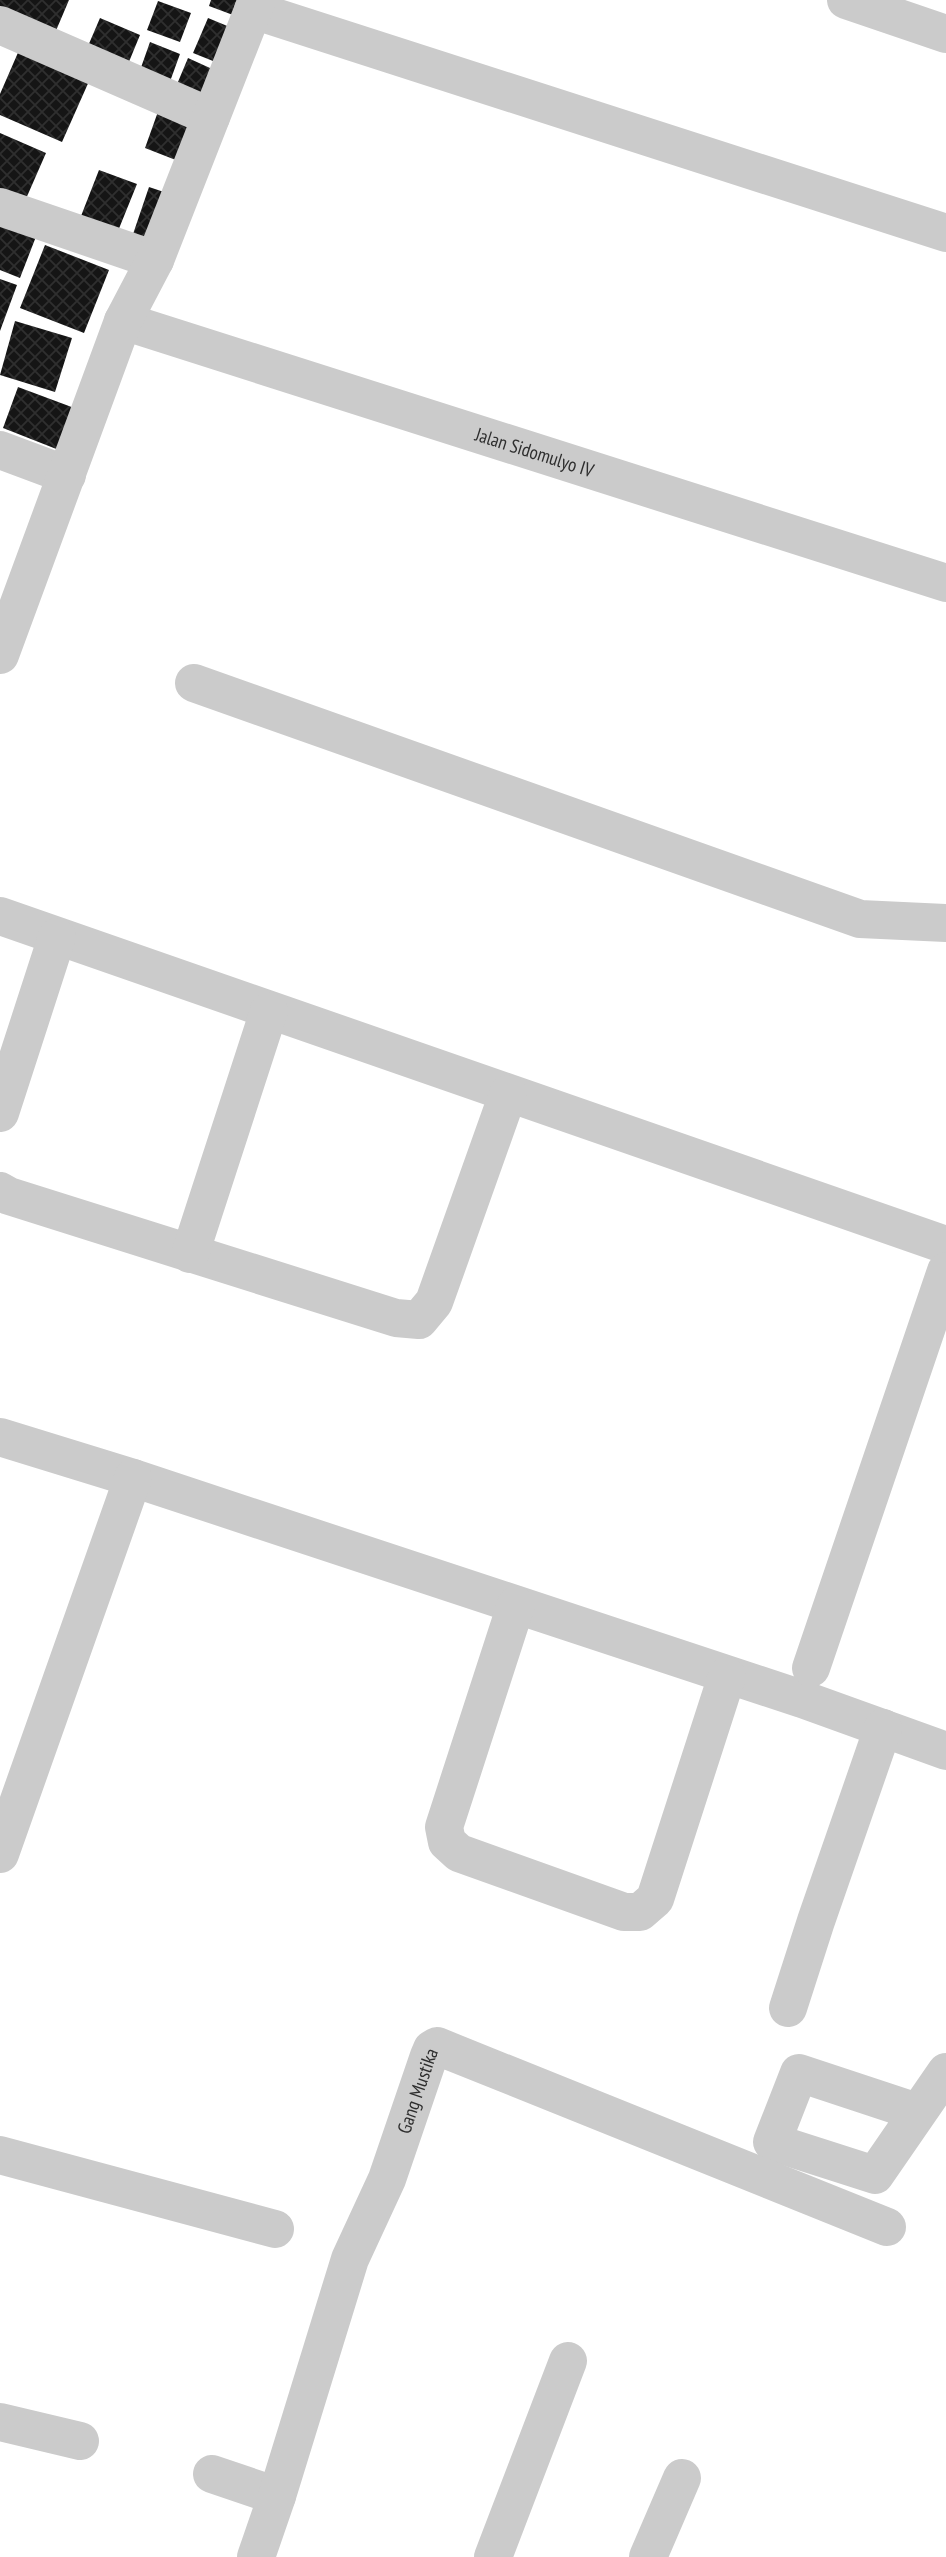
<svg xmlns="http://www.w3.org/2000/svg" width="946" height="2557" font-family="'PT Sans Narrow',sans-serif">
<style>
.building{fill:url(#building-cross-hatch)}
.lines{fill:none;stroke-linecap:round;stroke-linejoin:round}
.minor{stroke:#cbcbcb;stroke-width:38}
.labels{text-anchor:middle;stroke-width:7;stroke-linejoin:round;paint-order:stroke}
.street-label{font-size:19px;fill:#2e2e2e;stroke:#fff}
</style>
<defs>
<pattern id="building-cross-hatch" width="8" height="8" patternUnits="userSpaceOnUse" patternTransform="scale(1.75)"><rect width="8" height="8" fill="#151515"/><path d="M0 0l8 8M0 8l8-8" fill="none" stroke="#2f2f2f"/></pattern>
</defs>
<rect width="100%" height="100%" fill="#fff"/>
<path class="building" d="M0,0H69L55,33L0,11Z
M211,0H248L241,18L209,6Z
M158,1L191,13L180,42L147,30Z
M100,18L140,35L126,69L85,53Z
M208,18L237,30L223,65L193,53Z
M150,42L180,54L168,87L138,76Z
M20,48L90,79L62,142L0,115V94Z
M188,58L221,73L208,103L175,89Z
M160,106L202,121L186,164L145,148Z
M0,133L46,153L25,201L0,190Z
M99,170L137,184L118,231L81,216Z
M149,187L170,194L153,247L131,240Z
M0,219L37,234L20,278L0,270Z
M45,245L109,270L84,333L20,308Z
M0,279L17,285L0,331Z
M15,321L72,338L55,392L0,375Z
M18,387L85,412L69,454L3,428Z"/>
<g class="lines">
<g class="minor">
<path d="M846,0L946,34"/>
<path d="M253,10L946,233"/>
<path d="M0,25L211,117"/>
<path d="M0,207L155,260"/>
<path id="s1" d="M123,321L946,583"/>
<path d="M0,450L67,475"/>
<path d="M0,655L123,321L155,260L257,0"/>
<path d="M194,683L860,919L946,923"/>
<path d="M0,916L946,1245"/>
<path d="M0,1113L57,937"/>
<path d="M0,1191L9,1196L396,1318L419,1320L434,1302L508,1094"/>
<path d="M190,1254L269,1011"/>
<path d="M0,1437L133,1478L802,1699L946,1751"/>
<path d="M516,1605L444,1827L447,1842L459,1853L624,1912H640L655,1899L727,1676"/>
<path d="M811,1668L946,1271"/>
<path d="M0,1854L133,1478"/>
<path d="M788,2008L816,1921L883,1728"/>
<path d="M917,2112L799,2073L772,2142L875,2175L946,2072"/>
<path d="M0,2155L275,2229"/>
<path d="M0,2422L80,2441"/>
<path d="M212,2474L277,2496"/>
<path id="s2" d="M256,2557L277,2496L350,2259L387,2179L429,2056L432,2049L437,2046L887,2227"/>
<path d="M493,2557L568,2361"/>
<path d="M648,2557L682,2478"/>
</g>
</g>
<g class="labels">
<g class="street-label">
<text dy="7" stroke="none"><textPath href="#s1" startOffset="432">Jalan Sidomulyo IV</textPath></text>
<text dy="7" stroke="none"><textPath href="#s2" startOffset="494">Gang Mustika</textPath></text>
</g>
</g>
</svg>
